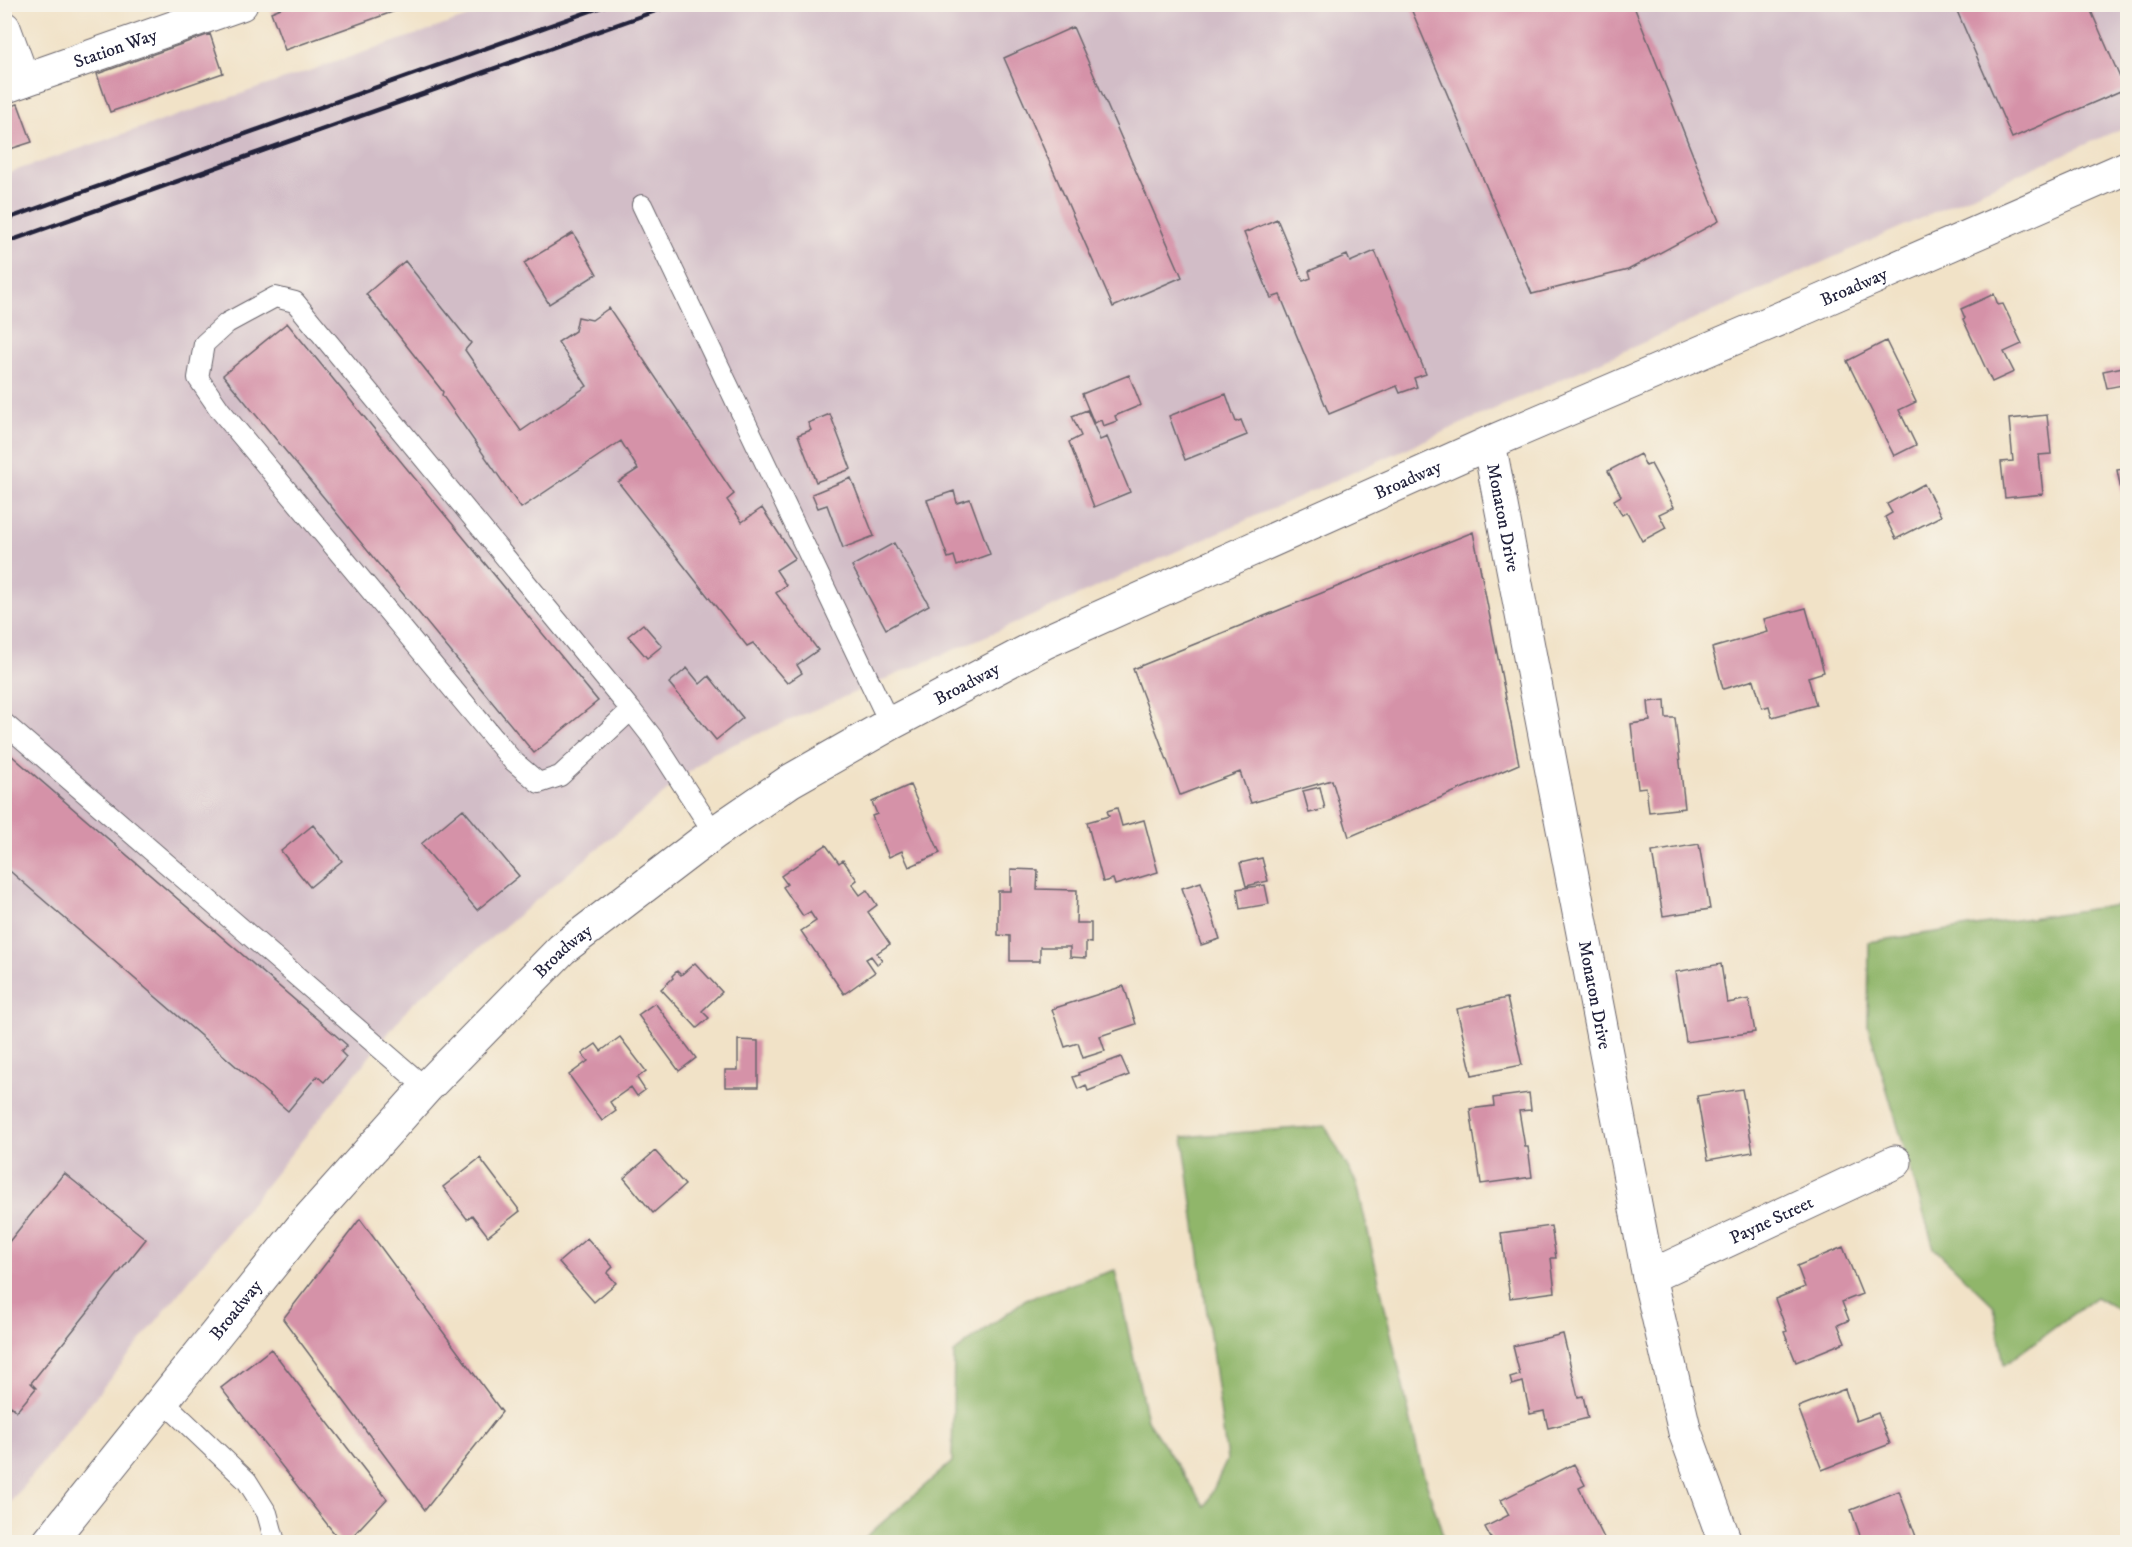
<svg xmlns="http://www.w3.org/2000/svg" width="2132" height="1547" font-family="'IM FELL DW Pica',serif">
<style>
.industrial{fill:#d2bdc7}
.forest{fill:#90b66b;stroke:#596c53;stroke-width:1.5}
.building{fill:#d592a8}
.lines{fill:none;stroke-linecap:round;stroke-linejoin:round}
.lane-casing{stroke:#6a656c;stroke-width:22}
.street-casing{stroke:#6a656c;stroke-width:35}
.lane{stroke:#fff;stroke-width:20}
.street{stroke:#fff;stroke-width:33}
.rail{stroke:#22223b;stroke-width:4.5}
.labels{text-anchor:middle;stroke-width:4.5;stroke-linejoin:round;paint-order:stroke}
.street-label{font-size:18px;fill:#22223b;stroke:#f7f3e8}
</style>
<rect width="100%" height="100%" fill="#f7f3e8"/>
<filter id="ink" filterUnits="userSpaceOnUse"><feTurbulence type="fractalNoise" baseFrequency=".0167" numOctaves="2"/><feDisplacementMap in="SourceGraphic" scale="12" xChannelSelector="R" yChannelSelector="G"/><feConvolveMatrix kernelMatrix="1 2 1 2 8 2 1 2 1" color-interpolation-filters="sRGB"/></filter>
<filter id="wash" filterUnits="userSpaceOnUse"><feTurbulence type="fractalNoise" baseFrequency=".008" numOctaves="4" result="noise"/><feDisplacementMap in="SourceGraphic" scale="24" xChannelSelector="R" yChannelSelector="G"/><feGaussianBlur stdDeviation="1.35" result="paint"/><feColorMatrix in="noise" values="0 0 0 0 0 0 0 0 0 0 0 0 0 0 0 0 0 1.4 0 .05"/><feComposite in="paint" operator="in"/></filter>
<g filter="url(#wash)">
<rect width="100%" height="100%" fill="#f1e2c7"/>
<path class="industrial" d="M503,5H2127V126L1021,621L711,754L411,1005L5,1509V174Z"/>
<path class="forest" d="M2123,904L2128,929L2127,1315L2096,1297L2004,1365L1994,1306L1934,1248L1868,1026L1869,942Z
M1325,1126L1357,1184L1421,1466L1445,1542H860L952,1462L954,1353L1026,1299L1115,1270L1147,1420L1205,1507L1227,1460L1183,1137Z"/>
<g id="blocks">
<path class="building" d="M291,4H395L398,10L285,50L271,12Z
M1409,4H1633L1719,221L1628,270L1532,294Z
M1954,4H2088L2125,89L2012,138Z
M1073,27L1182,277L1113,307L1004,58Z
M210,34L223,73L110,112L97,74Z
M18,104L32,142L4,151V108Z
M1277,219L1303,281L1311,278L1309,271L1347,255L1350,262L1375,251L1426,374L1414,378L1417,387L1400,393L1397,386L1329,414L1280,295L1271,298L1244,233Z
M573,233L597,274L549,304L524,263Z
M405,261L471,343L465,350L521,431L587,386L558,342L575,331L578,317L592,320L609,308L734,494L727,500L742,522L762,508L795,558L776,570L786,585L776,593L818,650L797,665L802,673L787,683L753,643L747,646L618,482L638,469L621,441L521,508L442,395L443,392L366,294Z
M1994,294L1998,305L2003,304L2022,344L2004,352L2014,372L1992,382L1963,319L1965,318L1961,309Z
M287,323L598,701L534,753L223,375Z
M1886,341L1916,402L1899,410L1916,445L1894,456L1847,361Z
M2128,366V384L2107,388L2103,371Z
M1129,375L1141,405L1115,416L1117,421L1103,426L1101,420L1094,423L1082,394Z
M1226,394L1236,422L1241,420L1247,435L1185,460L1169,416Z
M1087,410L1100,440L1107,437L1130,492L1094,507L1069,442L1081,436L1072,416Z
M830,414L851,469L816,482L798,435L811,430L808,423Z
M2047,415L2051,454L2039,455L2043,494L2005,498L2001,462L2013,461L2009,419Z
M1640,454L1646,466L1651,464L1674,507L1659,514L1666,528L1642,541L1627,512L1622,515L1614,500L1621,496L1608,471Z
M2128,468V504L2124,505L2117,470Z
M851,478L874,536L843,548L827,505L818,508L812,494Z
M1924,484L1941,516L1896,539L1885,517L1892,513L1887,504Z
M954,491L957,503L970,499L990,554L957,566L954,556L948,558L927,500Z
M1473,532L1519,764L1349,837L1332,780L1251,803L1240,772L1180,795L1133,669Z
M894,543L929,605L886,629L852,566Z
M1806,608L1824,672L1808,677L1816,705L1772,717L1769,706L1762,708L1754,680L1723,689L1712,648L1768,632L1764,619Z
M643,624L662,646L647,658L628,636Z
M687,668L700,684L709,676L743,718L716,740L669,683Z
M1665,700L1666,718H1675L1685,808L1649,812L1646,787L1638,788L1631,724L1650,721L1648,702Z
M4,749L347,1045L341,1052L346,1057L324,1082L317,1076L288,1111L4,866Z
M910,785L940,853L909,867L902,851L889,857L872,816L877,814L872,802Z
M1320,787L1325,809L1309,813L1303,791Z
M1117,808L1122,826L1144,820L1158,872L1115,885L1113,879L1103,882L1087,822L1109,816L1107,811Z
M463,809L519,876L477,910L421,844Z
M313,825L342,861L310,887L281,851Z
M1699,844L1710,909L1663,916L1652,852Z
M826,845L839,863L843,860L857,880L852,884L860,895L867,890L877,905L868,912L890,944L877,953L882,960L877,964L871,956L866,959L875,972L844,994L801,931L816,921L810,912L803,916L783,887L787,884L781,876Z
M1262,858L1268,881L1246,886L1240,863Z
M1011,869L1038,870L1037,889L1077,890L1076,923H1091V943L1086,942V958L1070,957V947H1040V961H1010V936L998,935V891H1011Z
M1201,882L1220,939L1201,945L1182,888Z
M1265,885L1269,904L1240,909L1237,889Z
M695,963L722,992L702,1011L709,1018L697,1028L661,989L673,978L672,976L677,971L681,975Z
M1721,964L1727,1003L1749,999L1755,1032L1686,1042L1675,972Z
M1124,986L1136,1024L1100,1036L1105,1051L1083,1058L1078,1043L1065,1047L1052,1009Z
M1507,998L1522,1065L1472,1075L1457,1009Z
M655,1003L696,1058L679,1071L638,1015Z
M620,1037L646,1071L637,1078L645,1090L637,1096L631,1087L610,1102L616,1111L602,1121L569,1075L588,1061L582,1054L596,1044L601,1051Z
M738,1040L758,1041V1087H725V1070H738Z
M1121,1057L1129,1075L1088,1091L1086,1085L1078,1089L1073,1077L1079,1075L1078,1073Z
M1742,1089L1753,1152L1708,1160L1697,1096Z
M1529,1093L1531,1110L1519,1111L1525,1147H1528L1532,1177L1481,1184L1470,1109L1494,1106L1493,1098Z
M655,1151L685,1185L653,1213L624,1178Z
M480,1158L520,1211L488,1236L472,1215L467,1219L443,1187Z
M64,1173L146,1239L31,1383L36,1388L17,1411L11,1406L4,1414V1248Z
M360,1219L502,1412L425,1510L283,1319Z
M1551,1226L1556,1258H1551L1555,1292L1510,1298L1501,1233Z
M587,1238L613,1267L607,1273L616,1283L594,1302L559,1262Z
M1843,1247L1862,1294L1842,1302L1849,1320L1838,1325L1845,1342L1796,1362L1784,1332L1787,1331L1775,1299L1805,1287L1797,1266Z
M1563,1334L1578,1397L1583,1396L1588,1418L1548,1428L1544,1411L1530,1414L1523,1382L1512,1385L1510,1378L1520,1375L1513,1346Z
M271,1349L387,1499L347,1542H341L221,1388Z
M1845,1389L1856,1421L1878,1413L1890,1444L1822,1470L1798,1407Z
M1574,1464L1585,1485L1579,1488L1606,1542H1493L1485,1527L1509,1515L1501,1500Z
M1899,1491L1918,1542H1858L1862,1541L1851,1510Z"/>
</g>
</g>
<g filter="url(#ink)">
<use href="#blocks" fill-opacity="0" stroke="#6a656c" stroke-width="1.5"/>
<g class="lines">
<defs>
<path id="lane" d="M642,205L890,724
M631,710L560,776L539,783L512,760L220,410L198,378L204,344L227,323L275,297L295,302L631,710L652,737L714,833
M4,723L426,1088
M163,1401L247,1481L267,1513L275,1542"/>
<g id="street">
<path d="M4,28L23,80"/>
<path id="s1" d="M4,87L241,4"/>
<path id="s2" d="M1489,443L1649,1277L1685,1432L1725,1542"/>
<path id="s3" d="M1649,1277L1895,1162"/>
<path id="s4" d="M49,1542L306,1222L426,1088L562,949L714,833L790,781L890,724L1045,642L1489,443L1807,307L2128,167"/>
</g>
</defs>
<use href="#lane" class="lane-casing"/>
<use href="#street" class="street-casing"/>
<use href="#lane" class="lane"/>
<use href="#street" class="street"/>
<path class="rail" d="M4,220L610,4
M4,243L675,4"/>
</g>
</g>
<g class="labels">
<g class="street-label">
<text dy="6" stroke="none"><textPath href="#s1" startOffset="118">Station Way</textPath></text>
<text dy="6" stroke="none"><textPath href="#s4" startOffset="2242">Broadway</textPath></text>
<text dy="6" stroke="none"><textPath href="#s4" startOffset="1756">Broadway</textPath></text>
<text dy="6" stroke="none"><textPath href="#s2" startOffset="76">Monaton Drive</textPath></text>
<text dy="6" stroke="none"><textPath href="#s4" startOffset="1270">Broadway</textPath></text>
<text dy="6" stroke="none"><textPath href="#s4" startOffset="784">Broadway</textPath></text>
<text dy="6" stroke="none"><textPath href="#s2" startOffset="562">Monaton Drive</textPath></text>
<text dy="6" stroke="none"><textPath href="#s3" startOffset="135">Payne Street</textPath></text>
<text dy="6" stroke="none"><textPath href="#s4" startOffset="298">Broadway</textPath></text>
</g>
</g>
<rect width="2132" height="1547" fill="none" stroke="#f7f3e8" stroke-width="24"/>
</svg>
